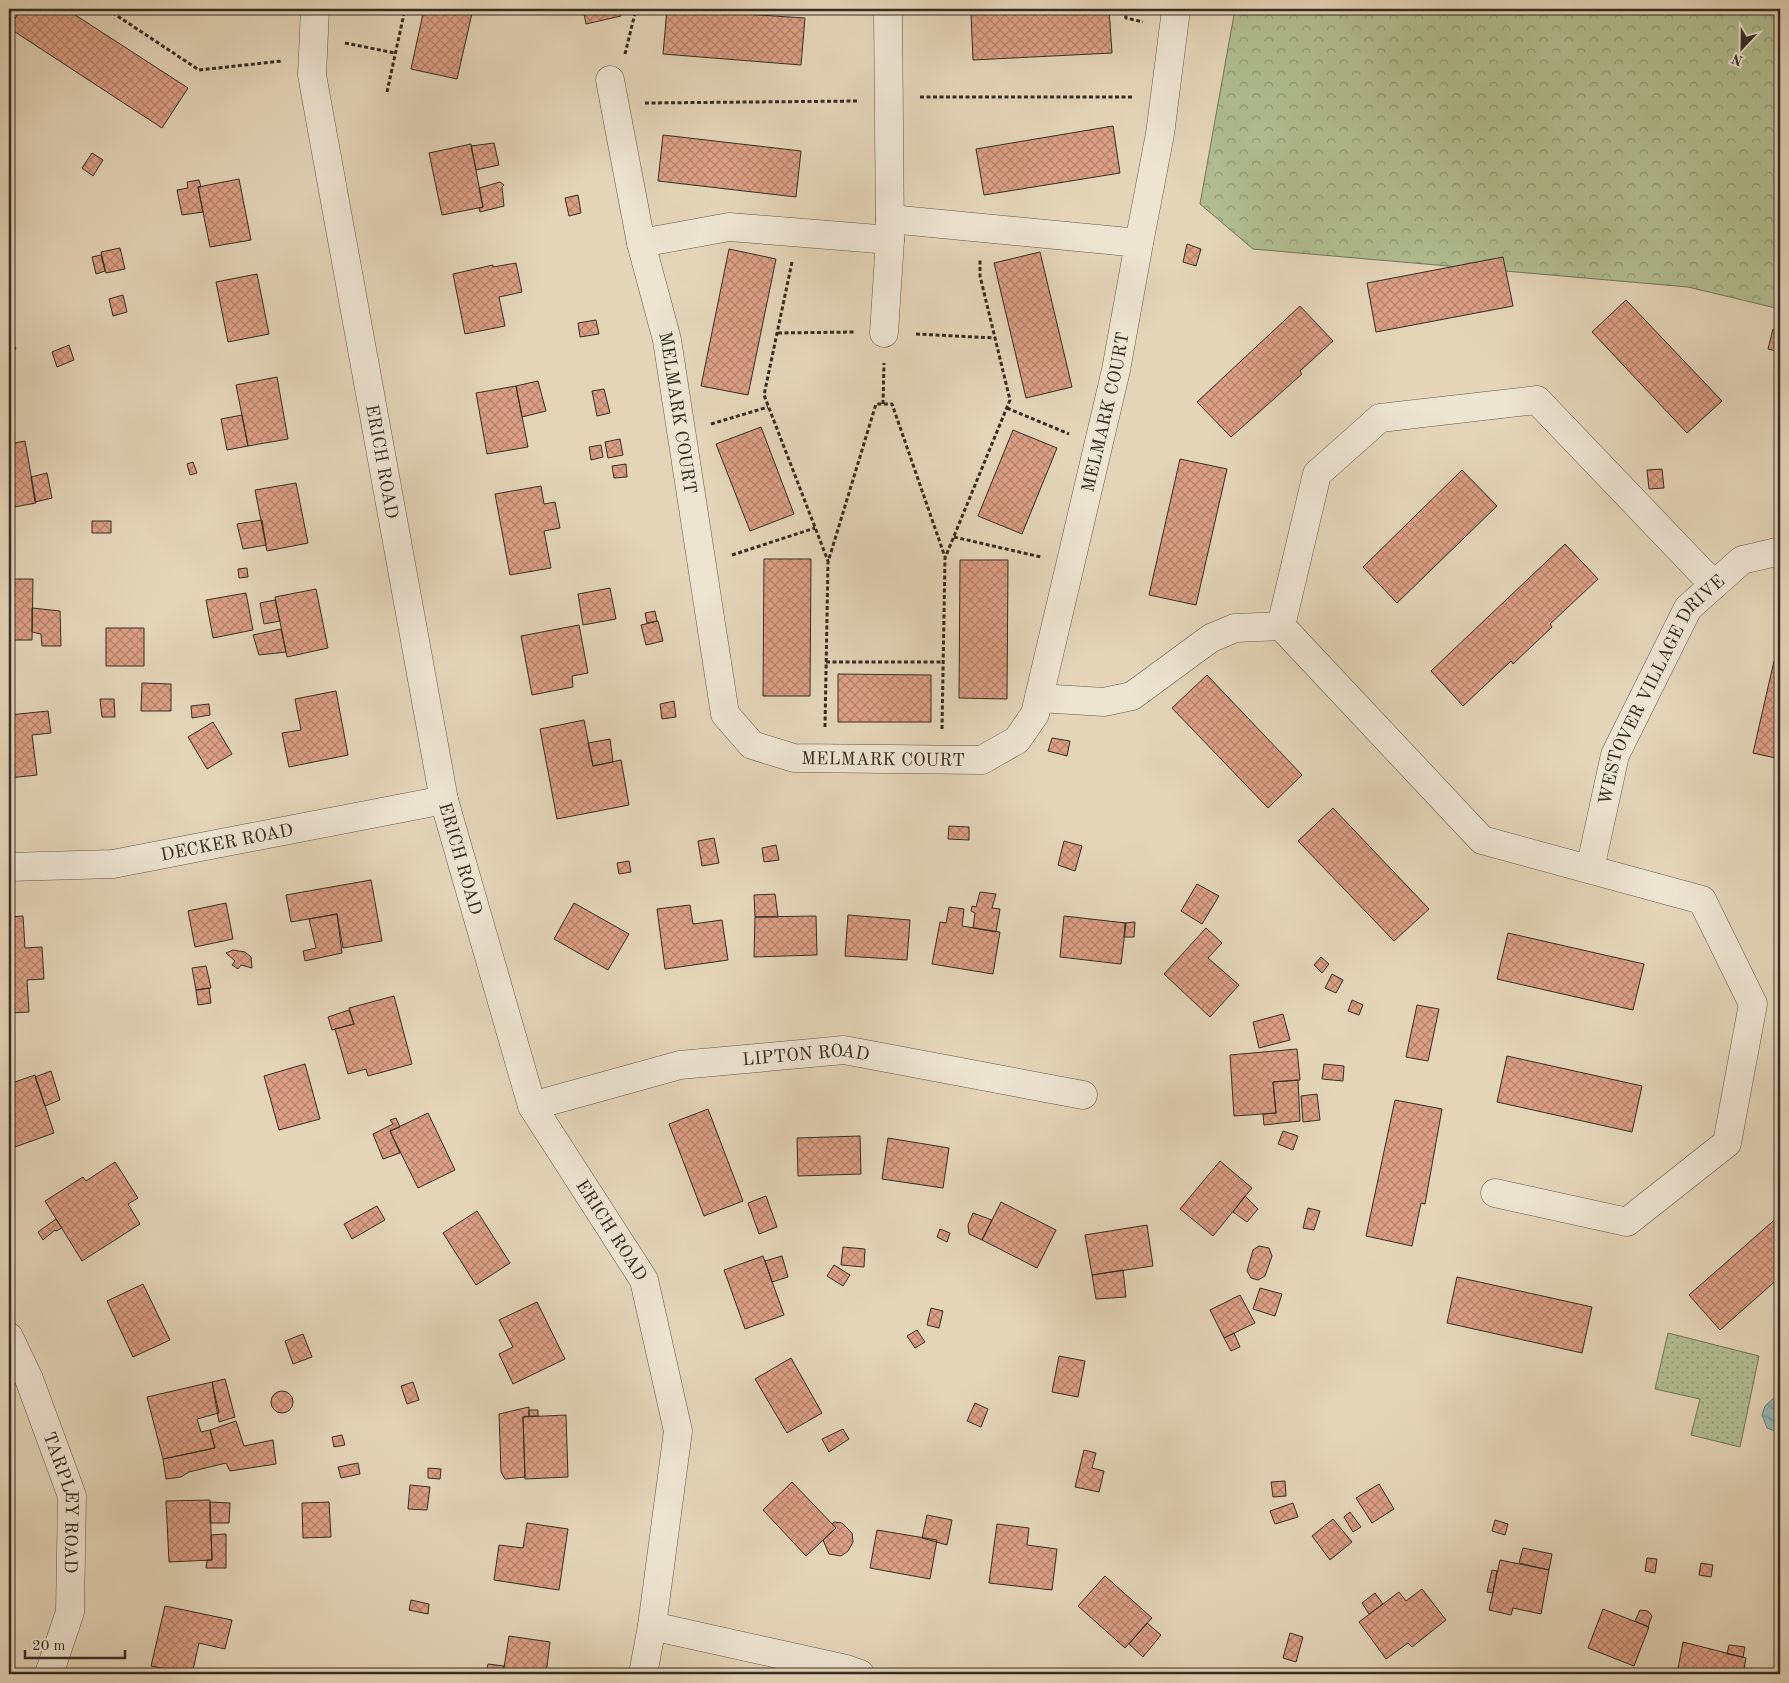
<svg xmlns="http://www.w3.org/2000/svg" width="1789" height="1683" font-family="'Old Standard TT',serif">
<style>
.green{fill:url(#green-dots);stroke:#73765b}
.forest{fill:url(#forest-crowns);stroke:#73765b}
.water{fill:url(#water-waves);stroke:#70807c}
.building{fill:url(#building-cross-hatch);stroke:#352e24}
.lines{fill:none;stroke-linecap:round;stroke-linejoin:round}
.street-casing{stroke:#615849;stroke-width:29}
.path{stroke:#352e24;stroke-width:3;stroke-dasharray:4 2.5;stroke-linecap:butt}
.street{stroke:#ede4d2;stroke-width:28}
.labels{text-anchor:middle;stroke-width:5;stroke-linejoin:round;paint-order:stroke}
.street-label{font-size:18px;fill:#352e24;stroke:#ede4d2}
</style>
<defs>
<pattern id="green-dots" width="8" height="8" patternUnits="userSpaceOnUse" patternTransform="scale(1.25)"><rect width="8" height="8" fill="#b1be92"/><path d="M2 2h.1M6 6h.1" fill="none" stroke="#919b77" stroke-width="1.8" stroke-linecap="round"/></pattern>
<pattern id="forest-crowns" width="20" height="18" patternUnits="userSpaceOnUse" patternTransform="scale(1.25)"><rect width="20" height="18" fill="#b1be92"/><path d="M2 6a3 3 0 1 1 6 0M12 15a3 3 0 1 1 6 0" fill="none" stroke="#919b77"/></pattern>
<pattern id="water-waves" width="16" height="10" patternUnits="userSpaceOnUse" patternTransform="scale(1.25)"><rect width="16" height="10" fill="#97b7b7"/><path d="M0 5q4-4 8 0t8 0" fill="none" stroke="#7c9595"/></pattern>
<pattern id="building-cross-hatch" width="8" height="8" patternUnits="userSpaceOnUse" patternTransform="scale(1.25)"><rect width="8" height="8" fill="#dc9f85"/><path d="M0 0l8 8M0 8l8-8" fill="none" stroke="#b3826d"/></pattern>
</defs>
<rect width="100%" height="100%" fill="#e4d5b9"/>
<filter id="stains"><feTurbulence type="fractalNoise" baseFrequency=".004" numOctaves="4"/><feColorMatrix values="0 0 0 0 .2 0 0 0 0 .09 0 0 0 0 .02 0 0 0 .5 -.17"/></filter>
<radialGradient id="worn" r=".72"><stop offset=".6" stop-color="#630" stop-opacity="0"/><stop offset="1" stop-color="#630" stop-opacity=".3"/></radialGradient>
<path class="green" d="M1668,1333L1759,1356L1740,1447L1691,1435L1700,1399L1655,1389Z"/>
<path class="forest" d="M1235,9H1780V309L1688,287L1253,249L1200,204Z"/>
<path class="water" d="M1776,1396L1780,1397V1433L1767,1428L1762,1415L1765,1406Z"/>
<path class="building" d="M21,9H66L188,88L162,128L9,28Z
M424,9H473L457,79L411,69Z
M583,9H619L621,16L586,24Z
M667,9L805,18L801,65L663,54Z
M1061,9H1109L1112,53L973,60L971,14Z
M1113,126L1120,173L984,195L976,149Z
M663,135L801,151L796,197L658,181Z
M494,143L499,165L476,170L471,146Z
M471,144L483,207L442,215L429,153Z
M92,153L103,160L93,176L82,168Z
M239,179L251,240L210,247L198,187Z
M199,180L201,187H198L203,212L182,215L177,190L188,188L187,182Z
M500,182L504,185L502,187L504,206L480,212L479,208L483,207L479,188Z
M578,195L581,213L569,216L565,198Z
M1187,244L1201,249L1196,266L1183,262Z
M120,248L125,269L106,273L101,252Z
M729,249L776,259L748,395L701,386Z
M1040,252L1072,387L1026,398L994,263Z
M101,255L105,271L96,274L92,257Z
M1503,257L1513,306L1376,332L1367,283Z
M516,263L522,292L499,297L505,326L465,334L453,274L493,265V267Z
M257,274L269,334L228,342L216,282Z
M123,295L127,312L113,316L109,299Z
M1626,300L1722,401L1687,433L1592,332Z
M1300,306L1333,341L1300,371L1302,374L1231,437L1197,402Z
M596,320L599,334L580,337L578,323Z
M1773,329L1780,331V352L1768,349Z
M9,333L16,349L9,353Z
M69,345L74,360L57,367L52,352Z
M277,377L288,439L248,446L236,385Z
M538,381L546,411L522,417L516,386Z
M516,386L528,447L487,454L476,393Z
M604,389L610,413L597,416L592,391Z
M242,415L248,446L227,450L221,419Z
M761,427L794,514L750,531L716,444Z
M1013,430L1057,448L1022,534L978,516Z
M620,439L623,455L608,458L605,442Z
M25,441L36,503L9,508V444Z
M601,445L603,457L591,460L589,447Z
M1180,459L1227,469L1196,605L1149,595Z
M193,462L197,473L190,475L187,464Z
M626,464L627,477L614,478L612,466Z
M1662,469L1664,488L1649,489L1647,470Z
M1462,470L1497,506L1397,603L1363,567Z
M47,473L52,498L35,502L31,477Z
M296,483L308,543L267,551L255,490Z
M541,486L544,504L555,502L560,528L544,531L551,568L510,575L495,494Z
M262,520L266,545L243,549L237,524Z
M92,521H111V533H92Z
M1565,544L1598,579L1550,624L1552,627L1513,664L1511,661L1463,706L1431,671Z
M764,559H811L810,696H763Z
M960,560H1008L1007,699L959,698Z
M247,568L248,577L239,578L238,569Z
M9,579H33L32,640H9Z
M610,588L616,619L583,625L578,594Z
M316,589L328,648L287,657L275,597Z
M246,593L253,630L213,638L206,600Z
M275,600L280,621L264,624L260,603Z
M32,608L60,611L61,646H42L41,634L32,632Z
M655,611L657,621L647,623L645,613Z
M658,621L663,641L646,645L641,625Z
M579,625L588,673L572,676L573,687L532,695L521,636Z
M106,628H144V666H106Z
M281,629L286,652L259,655L253,635Z
M1774,661L1780,662V759L1753,753Z
M838,674L931,675V722H838Z
M1207,675L1302,775L1268,808L1172,708Z
M142,683L171,684V711H141Z
M336,691L348,755L289,767L282,733L301,730L295,699Z
M100,699H114L115,717H102Z
M674,701L676,717L662,719L660,704Z
M209,704L210,715L192,718L191,706Z
M48,711L51,733L32,735L37,775L9,778V715Z
M584,720L593,766L621,760L629,805L557,819L540,729Z
M213,722L232,754L207,769L188,737Z
M1052,738L1070,741L1067,756L1048,751Z
M610,739L613,762L593,766L588,743Z
M1333,808L1429,909L1394,941L1298,841Z
M949,826L969,827V840L948,839Z
M714,838L719,863L702,866L698,841Z
M1064,841L1082,846L1075,871L1058,865Z
M776,845L779,860L764,862L762,848Z
M629,861L631,872L619,874L617,863Z
M371,880L382,941L343,948L337,914L291,922L286,895Z
M1197,884L1219,896L1202,924L1181,911Z
M980,892L996,894L992,908L1000,909L996,932L973,928L975,913L971,911L972,906L976,907Z
M775,894L778,917H755L754,895Z
M226,903L233,939L195,947L188,911Z
M574,903L629,934L608,970L554,939Z
M690,905L693,924L722,920L728,960L665,969L657,909Z
M949,907L964,909L962,926L1000,932L993,974L932,964L940,922L946,923Z
M337,914L342,953L305,961L303,951L316,948L309,919Z
M848,915L910,920L907,960L845,956Z
M23,916L25,948L42,947L44,979L27,980L29,1012L9,1013V917Z
M816,916L817,955L754,957L755,917Z
M1064,916L1126,923L1121,964L1060,957Z
M1135,922L1134,937H1124L1125,923Z
M1206,928L1222,943L1208,958L1239,985L1210,1017L1164,974Z
M1508,933L1644,964L1633,1010L1497,979Z
M233,950L245,952L251,957L252,968L241,965L238,969L232,965L235,961L226,953Z
M1321,957L1329,964L1322,973L1314,965Z
M206,966L211,988L196,990L192,968Z
M1332,974L1343,980L1336,993L1325,988Z
M209,988L211,1003L198,1005L196,990Z
M394,996L412,1064L368,1076L366,1069L348,1074L335,1029L354,1024L349,1008Z
M1352,1000L1363,1005L1359,1015L1348,1011Z
M1417,1005L1439,1009L1428,1061L1406,1057Z
M349,1010L354,1024L332,1030L328,1017Z
M1283,1014L1290,1040L1259,1048L1253,1022Z
M1297,1049L1300,1080L1273,1082L1276,1113L1234,1116L1230,1055Z
M1507,1056L1642,1086L1632,1132L1497,1102Z
M305,1064L320,1119L279,1130L264,1076Z
M1324,1064L1344,1066L1343,1081L1322,1079Z
M51,1071L60,1100L45,1106L35,1077Z
M35,1075L54,1133L15,1147L9,1129V1084Z
M1298,1080L1300,1121L1264,1125L1263,1114L1276,1113L1273,1082Z
M1317,1094L1320,1120L1303,1122L1301,1096Z
M1395,1100L1442,1109L1425,1204L1421,1203L1412,1246L1366,1236Z
M708,1109L743,1201L704,1216L669,1124Z
M428,1113L455,1170L418,1188L390,1131Z
M396,1118L400,1127L390,1131L400,1153L383,1159L373,1134L393,1124L390,1120Z
M1283,1131L1298,1136L1293,1150L1278,1144Z
M860,1136L861,1174L798,1176L797,1138Z
M888,1138L949,1148L943,1188L882,1179Z
M1220,1161L1252,1188L1213,1236L1180,1209Z
M115,1162L138,1198L128,1204L140,1224L82,1261L45,1201L83,1177L86,1181Z
M766,1196L777,1227L759,1234L748,1203Z
M1245,1196L1258,1209L1247,1222L1233,1212Z
M1001,1202L1056,1230L1037,1268L982,1240Z
M377,1206L385,1220L352,1239L344,1224Z
M1308,1208L1320,1211L1314,1230L1303,1228Z
M477,1211L510,1263L476,1285L443,1233Z
M973,1213L992,1220L982,1240L969,1234L968,1225Z
M1780,1215V1277L1720,1330L1689,1295Z
M56,1219L62,1228L56,1231L55,1230L43,1240L38,1232Z
M1147,1225L1153,1266L1092,1275L1085,1235Z
M940,1229L950,1233L947,1242L937,1237Z
M1259,1246L1269,1248L1272,1256L1265,1276L1258,1280L1251,1278L1247,1271L1253,1250Z
M843,1247L865,1249L864,1267L841,1265Z
M763,1256L784,1315L745,1329L724,1270Z
M782,1256L788,1277L772,1282L765,1261Z
M834,1265L850,1275L843,1286L827,1276Z
M1123,1270L1126,1297L1096,1299L1092,1275Z
M1457,1277L1592,1307L1582,1353L1447,1323Z
M143,1284L170,1340L133,1357L107,1301Z
M1260,1288L1282,1294L1275,1316L1253,1309Z
M1240,1295L1255,1323L1224,1338L1210,1310Z
M537,1302L565,1359L513,1384L499,1354L513,1347L499,1320Z
M931,1308L943,1311L939,1328L927,1325Z
M917,1330L925,1342L915,1348L907,1336Z
M1234,1333L1240,1347L1231,1351L1224,1338Z
M303,1334L312,1357L293,1364L285,1341Z
M1059,1356L1085,1361L1078,1397L1052,1392Z
M791,1358L822,1413L787,1433L755,1379Z
M225,1379L235,1417L219,1422L212,1382Z
M212,1382L219,1413L197,1419L201,1432L210,1430L215,1448L163,1459L147,1397Z
M413,1382L419,1400L407,1404L401,1386Z
M271 1402a11 11 0 1 1 22 0a11 11 0 1 1-22 0Z
M975,1403L988,1409L981,1427L967,1421Z
M529,1407V1416L523,1417L525,1477L505,1479L501,1472L499,1414Z
M529,1410H538V1416H529Z
M566,1415L568,1477L525,1479L523,1417Z
M236,1421L244,1446L273,1440L276,1464L230,1471L226,1463L189,1472L181,1477L166,1479L163,1459L215,1448L210,1430Z
M843,1429L849,1439L829,1452L822,1439Z
M342,1435L345,1445L334,1447L332,1437Z
M1084,1450L1096,1453L1092,1468L1104,1471L1099,1492L1075,1487Z
M358,1463L360,1474L341,1478L338,1467Z
M428,1468L441,1469L440,1479L428,1478Z
M1285,1481L1286,1496L1273,1497L1271,1482Z
M792,1482L836,1528L806,1556L763,1510Z
M1379,1484L1394,1509L1372,1523L1356,1498Z
M410,1485L430,1487L427,1510L408,1509Z
M210,1500L212,1560L169,1562L166,1501Z
M210,1502L230,1503L229,1523H210Z
M329,1502L331,1537L303,1538L302,1503Z
M1293,1503L1298,1517L1275,1524L1270,1511Z
M1350,1512L1361,1527L1353,1532L1344,1517Z
M927,1515L952,1520L947,1545L922,1538Z
M1333,1519L1352,1542L1330,1560L1312,1536Z
M1495,1520L1508,1524L1505,1535L1492,1531Z
M834,1522L842,1523L852,1533L853,1542L848,1551L841,1556L829,1554L823,1540L836,1528L832,1524Z
M527,1523L568,1529L559,1590L494,1580L499,1545L523,1548Z
M997,1524L1029,1528L1027,1545L1057,1549L1052,1590L989,1583Z
M877,1530L937,1540L930,1579L870,1568Z
M226,1534V1568H206L207,1560H212L211,1535Z
M1523,1548L1552,1554L1549,1570L1519,1563Z
M1647,1558L1657,1559L1655,1573L1645,1571Z
M1500,1560L1549,1570L1541,1614L1513,1608L1511,1615L1489,1610Z
M1701,1563L1713,1565L1711,1577L1699,1575Z
M1492,1570L1497,1571L1493,1593L1487,1592Z
M1105,1576L1152,1618L1125,1648L1078,1606Z
M1422,1589L1446,1620L1412,1647L1408,1643L1386,1659L1359,1622L1399,1592L1406,1601Z
M1375,1593L1383,1604L1369,1614L1362,1603Z
M411,1600L429,1604L428,1614L409,1610Z
M165,1606L232,1620L225,1649L199,1643L192,1674L151,1666Z
M1603,1609L1649,1627L1634,1666L1588,1648Z
M1640,1610L1648,1611L1652,1616L1648,1627L1635,1621Z
M1147,1623L1161,1635L1143,1657L1129,1644Z
M1290,1633L1303,1637L1296,1662L1283,1658Z
M509,1636L550,1642L546,1674H503Z
M1683,1642L1746,1658L1743,1674H1677Z
M1729,1645L1745,1647L1743,1657L1727,1654Z
M488,1664L504,1666L503,1674H486Z"/>
<g class="lines">
<defs>
<g id="street">
<path id="s1" d="M315,9L312,75L444,800L532,1106L644,1280L678,1431L652,1626L643,1674"/>
<path d="M610,80L641,243"/>
<path id="s2" d="M890,240L729,227L641,243L667,340L725,714L752,745L794,758L982,760L1017,740L1035,714L1116,370L1139,243L890,219"/>
<path d="M1139,243L1160,134L1176,10"/>
<path d="M884,333L890,240L888,9"/>
<path d="M1039,698L1104,702L1132,696L1211,638L1235,628L1281,626"/>
<path id="s3" d="M9,867L113,864L444,800"/>
<path id="s4" d="M1590,869L1615,755L1688,608L1742,560L1780,551"/>
<path id="s5" d="M532,1106L680,1065L844,1050L1083,1095"/>
<path d="M1495,1193L1627,1222L1727,1143L1753,1004L1702,900L1482,840L1281,626L1317,474L1380,418L1537,400L1714,585"/>
<path id="s6" d="M9,1337L29,1379L72,1496L70,1612L49,1674"/>
<path d="M652,1626L846,1669L860,1674"/>
</g>
</defs>
<use href="#street" class="street-casing"/>
<path class="path" d="M107,9L199,70L282,61
M1125,9L1126,18L1143,22
M345,43L395,53
M625,54L636,9
M387,92L405,9
M920,97H1134
M645,103L859,101
M792,262L764,395L828,561
M778,333L854,332
M916,334L995,338
M883,404L884,363
M1007,408L1069,434
M711,424L768,407
M954,537L1041,557
M732,555L815,528
M826,662H943
M825,727L828,562L876,404H892L945,557
M942,729L945,558L1010,400L980,276V259"/>
<use href="#street" class="street"/>
</g>
<g class="labels">
<g class="street-label">
<text dy="6" stroke="none"><textPath href="#s2" startOffset="1385">MELMARK COURT</textPath></text>
<text dy="6" stroke="none"><textPath href="#s2" startOffset="425">MELMARK COURT</textPath></text>
<text dy="6" stroke="none"><textPath href="#s1" startOffset="459">ERICH ROAD</textPath></text>
<text dy="6" stroke="none"><textPath href="#s4" startOffset="196">WESTOVER VILLAGE DRIVE</textPath></text>
<text dy="6" stroke="none"><textPath href="#s2" startOffset="904">MELMARK COURT</textPath></text>
<text dy="6" stroke="none"><textPath href="#s3" startOffset="220">DECKER ROAD</textPath></text>
<text dy="6" stroke="none"><textPath href="#s1" startOffset="864">ERICH ROAD</textPath></text>
<text dy="6" stroke="none"><textPath href="#s5" startOffset="280">LIPTON ROAD</textPath></text>
<text dy="6" stroke="none"><textPath href="#s1" startOffset="1269">ERICH ROAD</textPath></text>
<text dy="6" stroke="none"><textPath href="#s6" startOffset="176">TARPLEY ROAD</textPath></text>
</g>
</g>
<rect width="1789" height="1683" fill="none" stroke="#e4d5b9" stroke-width="30"/>
<rect x="10" y="10" width="1769" height="1663" fill="none" stroke="#352e24" stroke-width="2.5"/>
<rect x="15" y="15" width="1759" height="1653" fill="none" stroke="#352e24"/>
<g transform="translate(1742 48) rotate(202)" stroke="#ede4d2" stroke-width="4" paint-order="stroke">
<path d="M0-4L9 19L0 12L-9 19Z" fill="#352e24"/>
<text y="-8" font-size="14" font-weight="bold" text-anchor="middle" fill="#352e24">N</text>
</g>
<path d="M25 1650v8h100v-8" fill="none" stroke="#352e24" stroke-width="2.5"/>
<text x="32" y="1650" font-size="15" fill="#352e24" stroke="#ede4d2" stroke-width="4" paint-order="stroke">20 m</text>
<rect width="100%" height="100%" filter="url(#stains)"/>
<rect width="100%" height="100%" fill="url(#worn)"/>
</svg>
